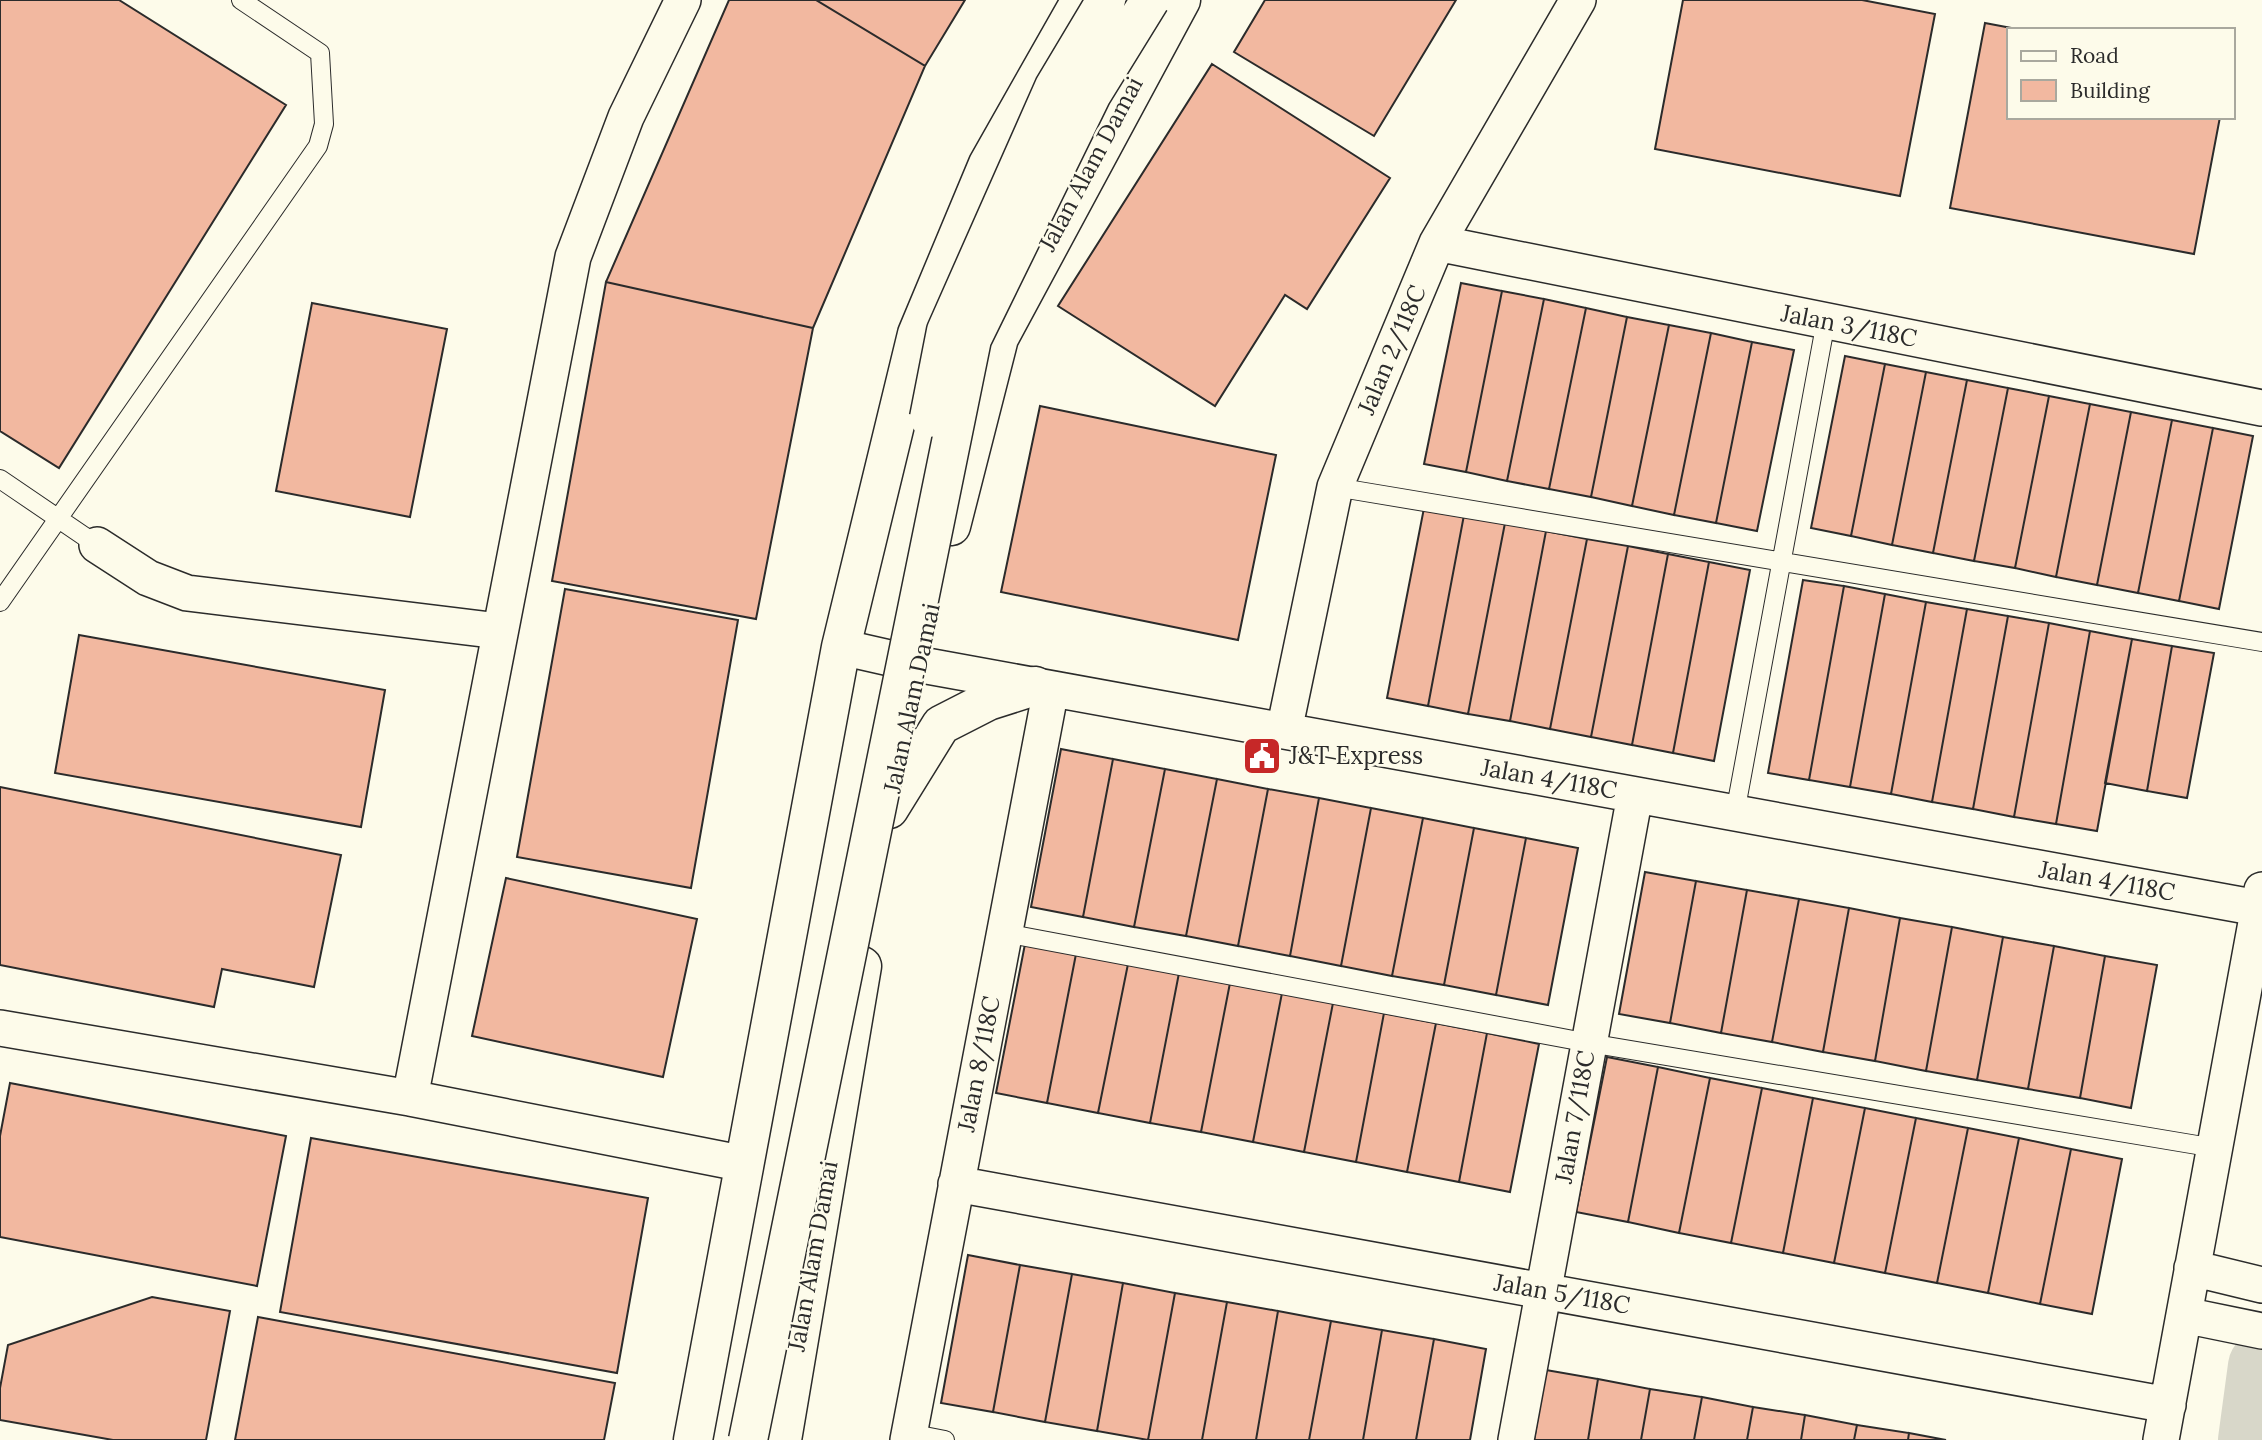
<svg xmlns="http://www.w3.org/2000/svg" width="2262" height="1440" font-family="Lora,serif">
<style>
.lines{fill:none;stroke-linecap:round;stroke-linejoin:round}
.river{stroke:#d8d7c9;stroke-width:68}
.building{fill:#f2b8a0;stroke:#2b2b2b;stroke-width:2}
.lane-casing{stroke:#2b2b2b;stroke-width:20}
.street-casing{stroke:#2b2b2b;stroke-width:38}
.secondary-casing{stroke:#2b2b2b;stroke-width:41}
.lane{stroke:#fdfbea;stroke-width:18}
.street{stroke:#fdfbea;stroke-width:35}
.secondary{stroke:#fdfbea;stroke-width:38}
.highway-bridge-casing{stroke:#2b2b2b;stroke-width:41;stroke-linecap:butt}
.highway-bridge{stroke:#fdfbea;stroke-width:38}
.labels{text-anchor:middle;stroke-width:5;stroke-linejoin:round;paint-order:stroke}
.street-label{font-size:24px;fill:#2b2b2b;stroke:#fdfbea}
.poi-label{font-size:24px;fill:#2b2b2b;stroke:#fdfbea;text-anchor:start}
</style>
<rect width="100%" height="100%" fill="#fdfbea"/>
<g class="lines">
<path class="river" d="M2252,1440L2262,1366"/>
</g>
<path class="building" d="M0,0H119L286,105L59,468L0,431Z
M729,0H816L925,66L813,328L606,282Z
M816,0H965L925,66Z
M1265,0H1456L1374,136L1234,52Z
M1683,0H1862L1935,14L1900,196L1655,149Z
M1985,23L2022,30H2008V117H2220L2194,254L1950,208Z
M1212,64L1390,178L1307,309L1285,295L1215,406L1058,306Z
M606,282L813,328L756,619L552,581Z
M1461,283L1502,291L1466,472L1424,464Z
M1502,291L1544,299L1507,481L1466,472Z
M1544,299L1586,308L1549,489L1507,481Z
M312,303L447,329L410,517L276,491Z
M1586,308L1627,317L1591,497L1549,489Z
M1627,317L1669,325L1632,506L1591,497Z
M1669,325L1711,333L1674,515L1632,506Z
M1711,333L1752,342L1716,523L1674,515Z
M1752,342L1794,350L1757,531L1716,523Z
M1845,356L1885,364L1851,536L1811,528Z
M1885,364L1926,372L1892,545L1851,536Z
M1926,372L1967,380L1933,553L1892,545Z
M1967,380L2008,388L1974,561L1933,553Z
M2008,388L2049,396L2015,568L1974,561Z
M2049,396L2090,404L2056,577L2015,568Z
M2090,404L2131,412L2097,585L2056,577Z
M1040,406L1276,455L1238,640L1001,592Z
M2131,412L2172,420L2138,593L2097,585Z
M2172,420L2213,428L2179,601L2138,593Z
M2213,428L2253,436L2219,609L2179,601Z
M1424,508L1464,515L1428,706L1387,698Z
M1464,515L1505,523L1468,714L1428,706Z
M1505,523L1546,531L1510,721L1468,714Z
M1546,531L1587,539L1550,729L1510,721Z
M1587,539L1628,546L1591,737L1550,729Z
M1628,546L1668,554L1632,745L1591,737Z
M1668,554L1709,562L1673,753L1632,745Z
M1709,562L1750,570L1714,761L1673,753Z
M1803,580L1844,586L1809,780L1768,773Z
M1844,586L1885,594L1850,787L1809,780Z
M565,589L738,620L691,888L517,857Z
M1885,594L1926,602L1891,794L1850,787Z
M1926,602L1967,609L1932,802L1891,794Z
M1967,609L2008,616L1973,809L1932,802Z
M2008,616L2049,623L2014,817L1973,809Z
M2049,623L2090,631L2056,824L2014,817Z
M2090,631L2132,639L2097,831L2056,824Z
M79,635L385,690L361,827L55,773Z
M2132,639L2172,646L2147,791L2105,783Z
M2172,646L2214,653L2187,798L2147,791Z
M1061,749L1113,759L1083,917L1031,907Z
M1113,759L1165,769L1134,927L1083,917Z
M1165,769L1217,779L1186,936L1134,927Z
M1217,779L1268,789L1238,946L1186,936Z
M0,787L341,855L314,987L222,969L214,1007L0,965Z
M1268,789L1319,798L1290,956L1238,946Z
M1319,798L1371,808L1341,966L1290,956Z
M1371,808L1423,818L1392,976L1341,966Z
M1423,818L1474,828L1444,985L1392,976Z
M1474,828L1526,838L1496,995L1444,985Z
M1526,838L1578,848L1548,1005L1496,995Z
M1645,872L1696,881L1670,1023L1619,1014Z
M506,878L697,919L663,1077L472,1036Z
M1696,881L1747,890L1721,1033L1670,1023Z
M1747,890L1799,899L1772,1042L1721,1033Z
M1799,899L1849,908L1823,1052L1772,1042Z
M1849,908L1900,918L1875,1061L1823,1052Z
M1900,918L1952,927L1926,1071L1875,1061Z
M1952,927L2003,937L1977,1080L1926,1071Z
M2003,937L2054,946L2028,1089L1977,1080Z
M1025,944L1076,954L1047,1103L996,1093Z
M2054,946L2105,956L2080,1098L2028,1089Z
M1076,954L1128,964L1098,1113L1047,1103Z
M2105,956L2157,965L2131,1108L2080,1098Z
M1128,964L1179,973L1150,1123L1098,1113Z
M1179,973L1230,983L1201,1132L1150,1123Z
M1230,983L1282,993L1253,1142L1201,1132Z
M1282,993L1333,1003L1304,1152L1253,1142Z
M1333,1003L1384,1013L1356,1162L1304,1152Z
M1384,1013L1436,1023L1407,1172L1356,1162Z
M1436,1023L1487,1033L1459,1182L1407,1172Z
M1487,1033L1539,1044L1510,1192L1459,1182Z
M1607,1057L1658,1067L1628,1222L1576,1212Z
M1658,1067L1710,1078L1679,1233L1628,1222Z
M1710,1078L1762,1088L1731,1243L1679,1233Z
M10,1083L286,1136L257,1286L0,1237V1136Z
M1762,1088L1813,1098L1783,1253L1731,1243Z
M1813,1098L1865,1108L1834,1263L1783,1253Z
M1865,1108L1916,1118L1885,1273L1834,1263Z
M1916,1118L1968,1128L1937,1283L1885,1273Z
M1968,1128L2019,1138L1988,1293L1937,1283Z
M311,1138L648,1198L617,1373L280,1312Z
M2019,1138L2071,1149L2040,1304L1988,1293Z
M2071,1149L2122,1159L2092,1314L2040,1304Z
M968,1255L1020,1265L993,1412L941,1403Z
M1020,1265L1072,1274L1045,1422L993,1412Z
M1072,1274L1123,1283L1097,1431L1045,1422Z
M1123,1283L1175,1293L1148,1440L1097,1431Z
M1175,1293L1227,1302L1202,1440H1148Z
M152,1297L230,1311L206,1440H113L0,1420V1388L8,1345Z
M1227,1302L1278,1311L1256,1440H1202Z
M1278,1311L1331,1321L1309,1440H1256Z
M258,1317L615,1383L604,1440H235Z
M1331,1321L1382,1330L1363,1440H1309Z
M1382,1330L1434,1339L1416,1440H1363Z
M1434,1339L1486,1349L1470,1440H1416Z
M1546,1370L1598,1379L1588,1440H1534Z
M1598,1379L1650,1389L1641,1440H1588Z
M1650,1389L1702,1397L1694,1440H1641Z
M1702,1397L1753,1407L1747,1440H1694Z
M1753,1407L1805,1415L1801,1440H1747Z
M1805,1415L1857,1425L1854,1440H1801Z
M1857,1425L1909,1433L1908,1440H1854Z
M1909,1433L1946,1440H1908Z"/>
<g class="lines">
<defs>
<path id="lane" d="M0,479L97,545
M1335,487L2262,642
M0,602L318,146L324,124L320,53L241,0
M1735,813L1826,321
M1005,933L1589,1043L2215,1148
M909,1433L945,1440"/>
<path id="street" d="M1437,243L2262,408
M97,545L148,578L187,593L499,631
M841,647L916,664L2258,908
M1284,731L1335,487L1437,243L1578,0
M0,1028L410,1098L745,1164
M410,1098L573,257L626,117L683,0
M956,1184L2168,1405
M2192,1268L2262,1285
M2184,1315L2262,1331
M908,1440L1051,689
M1516,1440L1635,795
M2161,1440L2262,890"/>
<path id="secondary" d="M951,526L999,338L1181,0
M889,809L941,725L988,701L1035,686
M693,1440L841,647L917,334L988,164L1081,0
M782,1440L862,966"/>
</defs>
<use href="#lane" class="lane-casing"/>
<use href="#street" class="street-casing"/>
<use href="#secondary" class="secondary-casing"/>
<use href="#lane" class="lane"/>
<use href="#street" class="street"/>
<use href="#secondary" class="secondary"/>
<defs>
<path id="highway-bridge" d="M929,418L946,331L1054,87L1106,0
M748,1440L972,339L1092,94L1150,0"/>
</defs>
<use href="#highway-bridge" class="highway-bridge-casing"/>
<use href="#highway-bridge" class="highway-bridge"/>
</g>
<defs>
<symbol id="civic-square" viewBox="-11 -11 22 22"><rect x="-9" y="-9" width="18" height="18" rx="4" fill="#c62828" stroke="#fdfbea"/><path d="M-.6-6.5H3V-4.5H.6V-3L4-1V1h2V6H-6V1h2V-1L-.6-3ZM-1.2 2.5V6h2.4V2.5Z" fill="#fff"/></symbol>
</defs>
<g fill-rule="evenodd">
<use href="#civic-square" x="1240" y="734" width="44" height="44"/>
</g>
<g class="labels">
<g class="street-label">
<text transform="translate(1091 164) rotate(-62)" y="8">Jalan Alam Damai</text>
<text transform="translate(1849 326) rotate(11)" y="8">Jalan 3/118C</text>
<text transform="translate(1392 350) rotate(-67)" y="8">Jalan 2/118C</text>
<text transform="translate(912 698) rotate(-78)" y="8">Jalan Alam Damai</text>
<text transform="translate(1549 779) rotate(10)" y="8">Jalan 4/118C</text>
<text transform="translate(2107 881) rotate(10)" y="8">Jalan 4/118C</text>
<text transform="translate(979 1064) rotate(-79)" y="8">Jalan 8/118C</text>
<text transform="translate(1575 1117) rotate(-80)" y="8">Jalan 7/118C</text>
<text transform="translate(813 1256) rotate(-80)" y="8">Jalan Alam Damai</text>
<text transform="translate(1562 1294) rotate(10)" y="8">Jalan 5/118C</text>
</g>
<g class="poi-label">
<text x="1289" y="764">J&amp;T Express</text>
</g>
</g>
<rect x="2007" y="28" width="228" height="91" fill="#fdfbea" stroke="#a9a89e" stroke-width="2"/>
<rect x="2021" y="51" width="35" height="10" fill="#fdfbea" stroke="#a9a89e" stroke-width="2"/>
<text x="2070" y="63" font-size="21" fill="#2b2b2b">Road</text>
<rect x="2021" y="80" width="35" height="21" fill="#f2b8a0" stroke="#a9a89e" stroke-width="2"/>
<text x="2070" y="98" font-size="21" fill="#2b2b2b">Building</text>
</svg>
